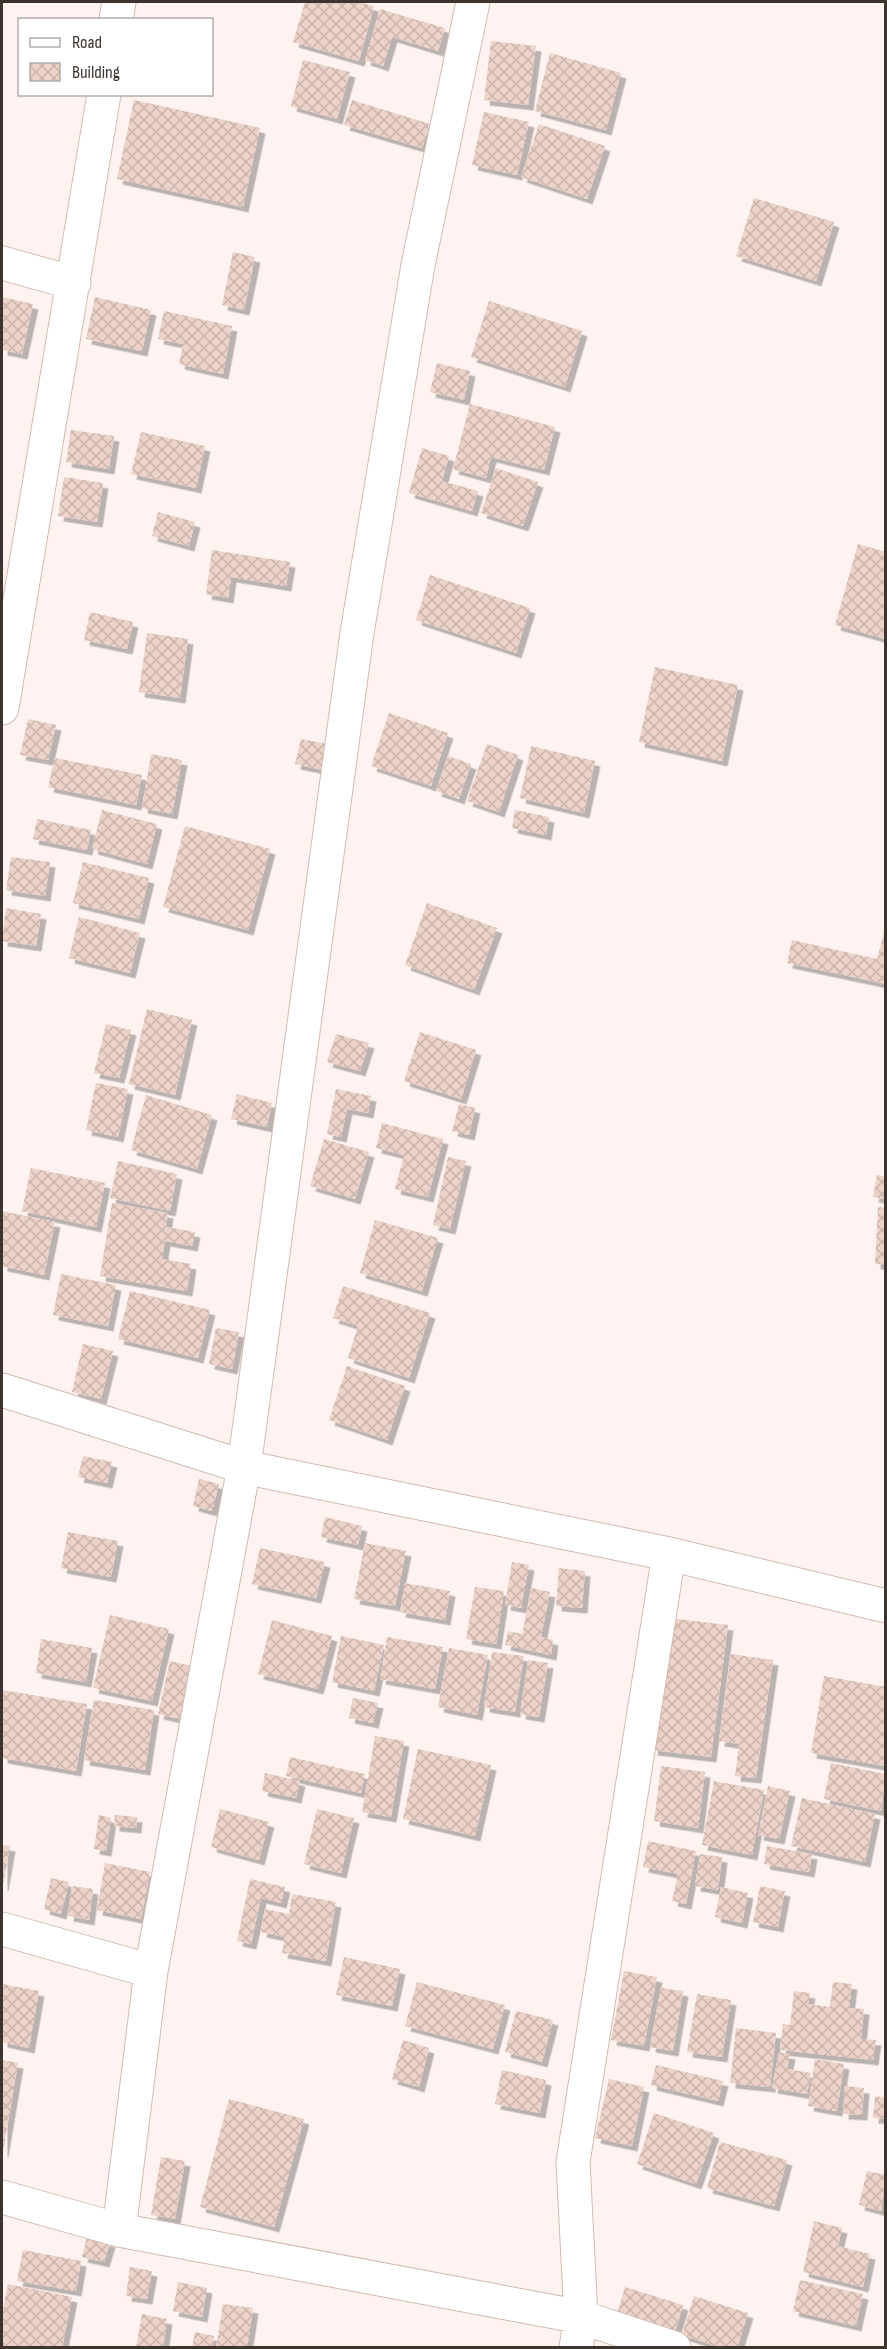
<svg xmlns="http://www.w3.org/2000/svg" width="887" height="2349" font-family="'Sofia Sans Condensed',sans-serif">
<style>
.building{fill:url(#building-cross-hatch);filter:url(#shadow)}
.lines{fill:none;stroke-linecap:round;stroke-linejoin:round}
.street-casing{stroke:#d3bab1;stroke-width:35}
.street{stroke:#fff;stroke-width:33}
</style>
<defs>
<pattern id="building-cross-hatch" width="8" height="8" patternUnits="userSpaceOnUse" patternTransform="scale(1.5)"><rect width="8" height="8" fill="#ecd2c8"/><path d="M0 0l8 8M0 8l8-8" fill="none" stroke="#cbb5ac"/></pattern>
<filter id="shadow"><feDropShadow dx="5.5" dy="5.5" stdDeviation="0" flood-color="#0004"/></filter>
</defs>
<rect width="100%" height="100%" fill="#fef3f0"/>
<path class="building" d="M305,2H358L374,6L359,61L293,42Z
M380,9L445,28L438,51L392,37L383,66L365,60Z
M491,41L536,46L528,105L484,100Z
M550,53L621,73L606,130L535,111Z
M303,60L350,72L337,119L291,106Z
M134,100L260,128L243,207L117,179Z
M352,100L430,124L422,148L344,125Z
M484,112L529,122L517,175L472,165Z
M539,124L605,146L587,199L521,177Z
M754,198L834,222L816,281L736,256Z
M233,252L255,257L244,310L222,305Z
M2,297L33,304L22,354L2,350Z
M95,297L151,310L142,351L86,339Z
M489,301L582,331L565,387L471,357Z
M164,311L232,326L223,374L179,364L183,344L158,339Z
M437,363L470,371L464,400L430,392Z
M470,404L555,427L544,470L491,457L486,478L453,469Z
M71,430L114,436L109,469L66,462Z
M141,432L205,446L196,488L131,474Z
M422,448L449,456L442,481L478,491L472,511L409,493Z
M496,468L538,482L523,526L481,513Z
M64,477L103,483L97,522L58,516Z
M158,512L195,522L189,546L152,536Z
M858,544L886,552V639L835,625Z
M212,550L290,562L286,586L231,577L228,598L206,594Z
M430,575L530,608L516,653L416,620Z
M90,612L133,622L127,649L84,640Z
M147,633L188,639L180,698L139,692Z
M655,667L738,685L722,761L639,742Z
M389,713L448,733L431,786L371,766Z
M28,719L56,725L48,760L20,755Z
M301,739L333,745L328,771L295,764Z
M487,744L518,755L499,812L467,801Z
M531,746L595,761L584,813L520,798Z
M151,754L182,760L172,814L142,808Z
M448,756L471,764L459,799L436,791Z
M55,758L142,775L136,805L48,787Z
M102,810L157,824L147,864L92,849Z
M515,810L549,817L546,835L512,828Z
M37,819L91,830L87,850L33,839Z
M185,826L270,849L248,930L163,907Z
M11,857L50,862L45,896L6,890Z
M83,862L149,878L139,919L73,903Z
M427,903L497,928L474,990L405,965Z
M6,908L41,914L36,946L2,941Z
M79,917L140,933L130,973L69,958Z
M886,925V984L787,963L792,940L877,959Z
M147,1009L192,1020L175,1095L129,1084Z
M106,1024L131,1030L119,1078L94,1073Z
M420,1032L476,1050L461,1099L404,1081Z
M336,1034L369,1043L360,1071L327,1062Z
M96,1083L128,1089L118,1137L86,1130Z
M336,1089L371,1096L368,1113L347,1109L341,1137L327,1134Z
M237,1094L272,1103L267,1127L231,1119Z
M146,1095L212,1115L197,1169L131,1150Z
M459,1104L475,1108L469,1135L452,1131Z
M382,1123L443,1139L428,1197L395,1189L404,1155L376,1148Z
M324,1139L369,1152L355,1199L310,1186Z
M448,1157L466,1161L450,1229L433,1225Z
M118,1161L177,1174L170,1211L110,1198Z
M31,1168L105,1183L96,1227L22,1211Z
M877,1175L886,1177V1199L873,1197Z
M112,1203L168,1213L166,1227L195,1232L192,1246L165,1241L162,1259L191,1264L187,1291L100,1276Z
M878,1207L886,1208V1265L875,1264Z
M2,1211L55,1222L44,1275L2,1266Z
M375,1220L438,1238L422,1291L360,1273Z
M61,1274L116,1285L108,1326L53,1315Z
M343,1286L430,1313L409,1378L348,1358L358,1326L333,1318Z
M130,1291L210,1310L198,1358L118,1339Z
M216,1328L239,1332L232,1369L209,1364Z
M83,1344L113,1351L101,1399L72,1392Z
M347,1366L405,1386L387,1440L329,1420Z
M83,1456L112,1462L107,1483L78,1477Z
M199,1479L219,1484L212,1511L193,1506Z
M325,1517L362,1526L358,1545L321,1537Z
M68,1532L118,1541L111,1577L61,1568Z
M365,1543L406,1551L395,1606L354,1599Z
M260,1548L325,1562L316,1598L252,1584Z
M512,1562L529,1565L521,1608L505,1605Z
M559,1568L585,1571L582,1608L556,1606Z
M405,1583L450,1591L445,1620L400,1612Z
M475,1587L504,1591L496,1644L466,1639Z
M532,1588L550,1592L541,1637L553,1640L551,1655L505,1645L508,1631L522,1634Z
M110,1615L169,1629L152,1701L93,1688Z
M669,1618L728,1625L711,1757L652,1750Z
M272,1620L332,1636L318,1689L258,1674Z
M341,1636L384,1645L374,1691L332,1682Z
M387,1637L443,1647L435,1689L380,1679Z
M41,1639L92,1648L86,1682L36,1673Z
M449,1648L488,1655L477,1715L438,1707Z
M492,1652L524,1656L515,1712L484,1707Z
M731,1654L773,1660L756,1778L735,1776L739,1744L719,1741Z
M528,1660L548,1663L539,1717L520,1714Z
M170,1661L192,1666L180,1719L158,1714Z
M824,1676L886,1687L885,1766L811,1753Z
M2,1690L87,1704L76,1771L2,1758Z
M353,1698L378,1703L373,1723L349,1718Z
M94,1700L154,1710L145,1770L84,1760Z
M375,1736L404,1741L391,1817L362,1812Z
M418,1749L491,1765L475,1836L403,1819Z
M290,1757L365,1774L361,1793L286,1776Z
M831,1763L886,1774L881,1811L824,1799Z
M661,1766L705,1772L698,1828L654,1821Z
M265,1773L300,1781L296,1798L262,1791Z
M714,1781L764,1790L752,1855L702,1845Z
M768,1786L790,1791L779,1839L758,1835Z
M802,1798L875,1814L865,1862L791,1846Z
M220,1809L269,1822L259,1860L211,1847Z
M317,1809L354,1818L341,1873L304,1864Z
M99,1815L111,1818L106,1851L94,1849Z
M115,1815L137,1817L136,1828L114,1826Z
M648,1841L696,1851L686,1904L672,1901L678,1874L643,1867Z
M2,1845L10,1846L3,1886H2Z
M767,1846L812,1854L809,1872L764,1864Z
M700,1854L722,1857L718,1890L695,1886Z
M105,1863L150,1872L141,1919L97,1910Z
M51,1878L69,1882L61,1914L44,1909Z
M250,1879L285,1887L281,1903L261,1898L251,1944L237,1941Z
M72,1886L93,1889L89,1920L68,1916Z
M760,1886L785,1891L778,1927L753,1922Z
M721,1887L748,1893L742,1923L715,1917Z
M292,1894L336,1902L326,1961L282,1953L285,1937L261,1932L265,1909L289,1914Z
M344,1957L400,1969L392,2006L336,1995Z
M624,1971L657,1977L644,2046L611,2040Z
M417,1982L505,2005L493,2049L405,2026Z
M833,1982L852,1984L849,2008L864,2009L861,2039L876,2040L873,2060L780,2050L783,2024L790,2025L794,1991L810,1993L808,2004L830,2007Z
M2,1984L39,1991L29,2048L2,2042Z
M661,1988L683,1991L673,2051L650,2047Z
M697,1994L731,2000L722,2057L687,2052Z
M516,2011L553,2020L542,2062L505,2052Z
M736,2028L776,2033L770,2087L730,2083Z
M403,2040L429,2048L419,2087L392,2079Z
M779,2052L790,2054L787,2069L811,2073L807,2094L772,2088Z
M815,2059L844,2064L837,2111L808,2106Z
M2,2060L18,2063L3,2152H2Z
M656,2065L723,2081L718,2101L651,2085Z
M502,2070L546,2080L540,2113L495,2104Z
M609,2079L644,2087L632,2146L595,2138Z
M845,2086L864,2088L862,2115L843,2114Z
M875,2096L886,2098V2119L873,2118Z
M229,2099L304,2119L274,2227L200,2207Z
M654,2113L714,2133L696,2184L637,2164Z
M720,2142L787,2160L774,2206L707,2188Z
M161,2157L185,2161L175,2219L151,2215Z
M867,2171L886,2175L881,2211L859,2205Z
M814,2221L842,2228L838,2246L870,2254L863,2287L803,2272Z
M87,2236L110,2242L104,2262L82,2257Z
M23,2250L81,2261L76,2291L17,2281Z
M130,2267L152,2271L147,2299L126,2296Z
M800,2280L863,2294L856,2326L793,2311Z
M178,2282L207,2288L202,2317L173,2311Z
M8,2284L72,2297L62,2348H2V2314Z
M625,2287L683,2305L674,2335L616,2317Z
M694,2296L748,2313L737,2348H722L682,2335Z
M223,2304L253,2308L247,2348H216Z
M142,2314L167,2319L163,2348H136Z
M195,2332L214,2336L212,2348H192Z"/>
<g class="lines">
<defs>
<path id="street" d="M116,20L119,2
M2,263L74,283
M2,708L104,94
M2,1390L244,1467L669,1554L886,1606
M2,1929L151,1971
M2,2197L119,2230L581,2317L674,2348
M119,2230L151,1971L244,1467L357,633L418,265L473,2
M576,2348L581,2317L573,2162L669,1554"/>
</defs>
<use href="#street" class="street-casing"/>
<use href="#street" class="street"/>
</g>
<rect width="887" height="2349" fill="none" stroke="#3d332f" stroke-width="6"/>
<rect x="18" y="18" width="195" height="78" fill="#ffffff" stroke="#b1adac" stroke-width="1.5"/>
<rect x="30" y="38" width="30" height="9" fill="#ffffff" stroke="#b1adac" stroke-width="1.5"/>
<text x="72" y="48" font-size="18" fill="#3d332f">Road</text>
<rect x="30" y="63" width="30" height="18" fill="url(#building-cross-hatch)" stroke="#b1adac" stroke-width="1.5"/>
<text x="72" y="78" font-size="18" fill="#3d332f">Building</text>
</svg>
